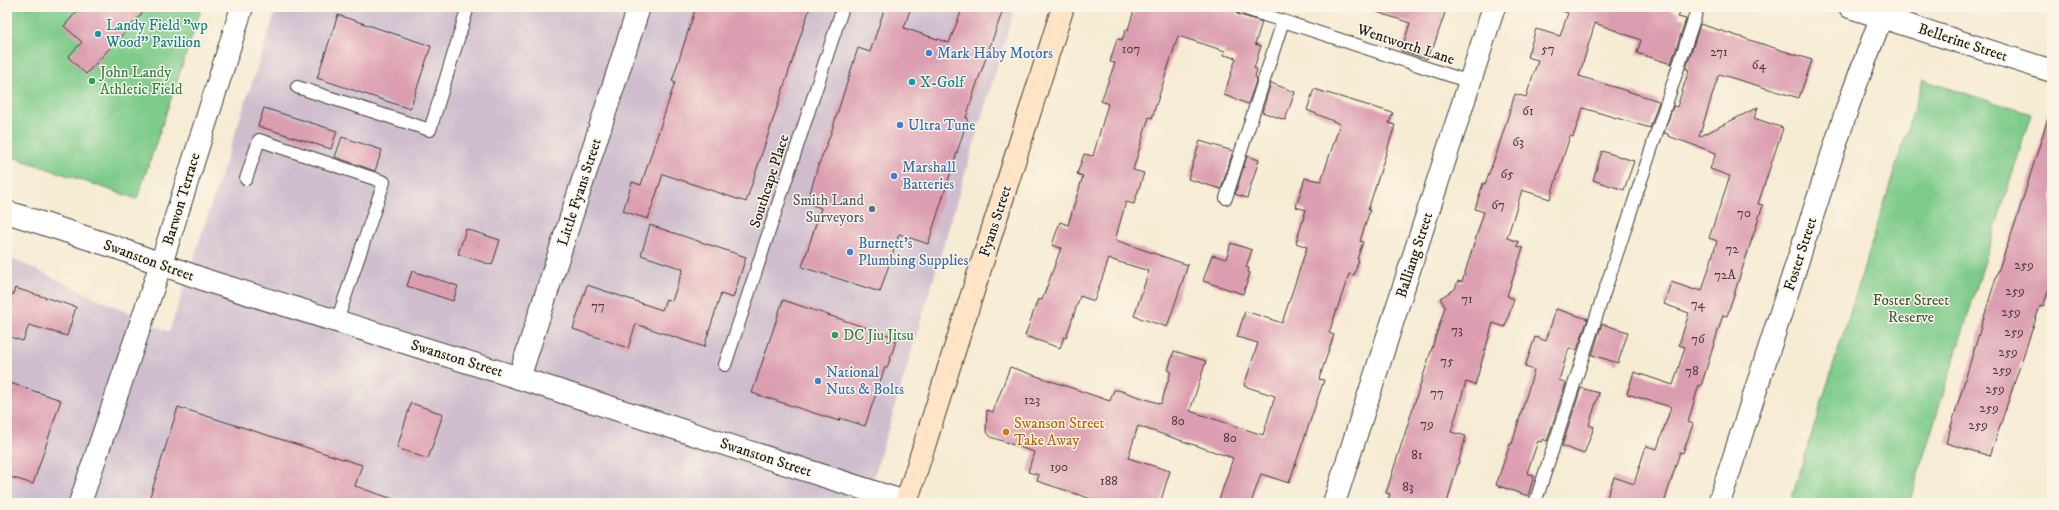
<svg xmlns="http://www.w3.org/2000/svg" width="2059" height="510" font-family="'IM FELL DW Pica',serif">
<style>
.industrial{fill:#cfbdce}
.green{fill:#7dcb8b;stroke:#4c7454}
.building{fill:#db9db0}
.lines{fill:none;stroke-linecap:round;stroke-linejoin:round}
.service-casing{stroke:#3d3b37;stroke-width:14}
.minor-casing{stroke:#3d3b37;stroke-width:24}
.tertiary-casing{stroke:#3d3b37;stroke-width:24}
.secondary-casing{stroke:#3d3b37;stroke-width:24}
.service{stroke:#fff;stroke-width:12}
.minor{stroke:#fff;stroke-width:22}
.tertiary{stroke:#fff;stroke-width:22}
.secondary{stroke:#ffe4c6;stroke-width:22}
.culture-dot{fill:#0f9aa8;stroke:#fcf5e5;stroke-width:1.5}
.shop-dot{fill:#3f7fe0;stroke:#fcf5e5;stroke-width:1.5}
.leisure-dot{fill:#2e9e5b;stroke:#fcf5e5;stroke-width:1.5}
.service-dot{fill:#5c6f8a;stroke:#fcf5e5;stroke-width:1.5}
.food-dot{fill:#e8710a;stroke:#fcf5e5;stroke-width:1.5}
.labels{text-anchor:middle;stroke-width:3;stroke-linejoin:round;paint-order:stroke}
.number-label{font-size:13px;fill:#4c3c41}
.culture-label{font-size:15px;fill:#0d838f;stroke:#fcf5e5;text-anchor:start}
.street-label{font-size:15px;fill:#1c1c1c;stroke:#fcf5e5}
.shop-label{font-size:15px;fill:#366cbe;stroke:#fcf5e5;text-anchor:start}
.leisure-label{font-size:15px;fill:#27864d;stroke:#fcf5e5;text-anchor:start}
.service-label{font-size:15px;fill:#4e5e75;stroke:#fcf5e5;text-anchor:end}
.park-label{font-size:15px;fill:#3e5943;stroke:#fcf5e5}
.food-label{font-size:15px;fill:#c56008;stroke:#fcf5e5;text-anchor:start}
</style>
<rect width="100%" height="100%" fill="#fcf5e5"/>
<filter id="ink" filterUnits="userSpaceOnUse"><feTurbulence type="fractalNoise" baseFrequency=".025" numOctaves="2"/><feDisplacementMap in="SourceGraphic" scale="8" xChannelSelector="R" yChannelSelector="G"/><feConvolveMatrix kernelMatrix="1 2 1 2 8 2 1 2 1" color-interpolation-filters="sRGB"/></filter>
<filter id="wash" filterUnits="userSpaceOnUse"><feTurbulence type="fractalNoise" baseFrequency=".012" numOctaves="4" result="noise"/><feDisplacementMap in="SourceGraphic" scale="16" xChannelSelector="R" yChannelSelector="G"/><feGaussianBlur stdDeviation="0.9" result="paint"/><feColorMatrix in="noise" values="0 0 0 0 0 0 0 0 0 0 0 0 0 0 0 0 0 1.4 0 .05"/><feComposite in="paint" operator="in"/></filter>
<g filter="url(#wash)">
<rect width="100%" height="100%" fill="#f6ebd3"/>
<path class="industrial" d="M277,7H1015L866,503H7V256L169,332Z"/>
<path class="green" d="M7,7H202L137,199L7,155Z
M1923,80L2031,114L1909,503H1790Z"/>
<g id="blocks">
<path class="building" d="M81,7H148L86,74L68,57L82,42L64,26Z
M696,7H810L746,202L663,174L648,219L623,211L632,182L641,185L675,82L672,81Z
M885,7H911L904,28L949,43L963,7H1004L976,86L966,118H968L928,244L899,234L880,292L802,267L821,208L807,203L817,169L831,133L858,48L870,52Z
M1135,7H1233L1237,14L1262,22L1255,44L1261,46L1254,68L1257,69L1255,77L1257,78L1248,104L1224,95L1236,58L1224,55L1225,51L1178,36L1152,118L1149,117L1133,170L1144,173L1134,204L1126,202L1115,240L1188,265L1167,327L1134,316L1149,271L1109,259L1094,301L1080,296L1066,338L1064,337L1060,348L1025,336L1038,299L1042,300L1061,248L1052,245L1060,222L1068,225L1083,176L1077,174L1084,154L1093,156L1108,104L1101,101L1115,63L1110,62L1117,39L1122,40L1126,29L1128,30Z
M1371,7H1447L1433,48L1431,47L1427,59L1401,51L1410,23L1371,10Z
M1557,7H1661L1680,13L1678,17L1686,19L1671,64L1637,53L1641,40L1595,23L1579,76L1659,101L1650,128L1583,108L1573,137L1570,136L1550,199L1522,190L1507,238L1519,242L1517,246L1523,248L1507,296L1514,299L1505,327L1493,323L1475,385L1466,382L1451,432L1466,436L1447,503H1387L1390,494L1386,493L1445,307L1440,298L1455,289L1458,281L1462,282L1484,212L1475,209L1483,183L1485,184L1497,152L1515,94L1526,97L1538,60L1527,57L1536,29L1560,36L1568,13L1556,9Z
M338,15L431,46L410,109L317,78Z
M1700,24L1812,60L1799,98L1719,74L1699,137L1758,107L1754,118L1783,128L1758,204L1763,205L1727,316L1723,315L1701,386L1699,385L1688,422L1693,424L1683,453L1680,452L1664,503H1605L1614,477L1634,484L1646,446L1657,449L1671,407L1627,394L1634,372L1673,385L1685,347L1679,345L1689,313L1664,304L1671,282L1695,290L1696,289L1702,291L1717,241L1709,238L1730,176L1710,169L1716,153L1668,136V134L1664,133L1673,106L1677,107L1689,70L1686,69Z
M1271,83L1295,92L1285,120L1262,112Z
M1314,89L1393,113L1389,123L1395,125L1368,210H1370L1360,241L1363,242L1357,259H1359L1354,275L1349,274L1329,333L1334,335L1319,379L1324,380L1289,483L1261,474L1251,503H1218L1233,458L1138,426L1128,458L1170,471L1160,503H1104L1037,481L1039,475L1028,472L1034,452L991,437L986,431L987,410L993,412L1010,367L1110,401L1114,390H1118L1161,404L1171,371L1168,370L1174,351L1206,361L1190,411L1263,435L1275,396L1244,386L1258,343L1237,337L1245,311L1282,323L1307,247L1296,243L1306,210L1296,207L1305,178L1321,181L1340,124L1307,110Z
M264,108L337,131L331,149L258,126Z
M2048,118H2052V279L2043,307L2040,306L1990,456L1946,443L1997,274L2015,224Z
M342,137L382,150L375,171L335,157Z
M1200,141L1233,151L1221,189L1188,179Z
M1602,151L1634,161L1624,190L1593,180Z
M1247,156L1259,160L1247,198L1235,194Z
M650,225L746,257L733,298L721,294L704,347L636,324L628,348L573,329L587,285L662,310L666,299L672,301L683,269L641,255Z
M466,229L500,240L492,265L458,254Z
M1231,243L1252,250L1246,267L1249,268L1248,272L1250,273L1243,294L1203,281L1212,255L1226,259Z
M412,271L458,286L453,301L407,286Z
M15,288L76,307L67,336L29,325L23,341L7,336V307L11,294L13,295Z
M783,300L897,338L887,368L885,367L865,426L840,418L839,421L752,393Z
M1556,309L1588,319L1577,350L1569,348L1559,380L1566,383L1547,441L1542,439V442L1538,441L1527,473L1534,476L1528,496L1496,485L1510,444H1512L1534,370L1525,367L1535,337L1546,341Z
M1602,324L1628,332L1618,363L1592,355Z
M10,383L61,400L33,484L7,476V393Z
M1581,388L1599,393L1589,425L1594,427L1584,454L1562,446Z
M411,403L443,414L428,459L397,448Z
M178,407L362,465L355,486L396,500V503H148Z"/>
</g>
</g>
<g filter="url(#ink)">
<use href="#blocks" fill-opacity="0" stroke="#3d3b37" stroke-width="1"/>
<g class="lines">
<defs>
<path id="service" d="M1240,7L1470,82
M297,87L430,130L468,7
M246,179L259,140L384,182L337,321
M1226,198L1283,21
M725,365L843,7
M1535,503L1698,7"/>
<path id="minor" d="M1850,7L2052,71
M7,212L115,247L161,264
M519,378L639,7
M1334,503L1494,7
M1719,503L1848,106L1885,7"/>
<path id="tertiary" d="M161,264L211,282L519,378L908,503
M80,503L161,264L242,7"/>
<path id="secondary" d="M906,503L1063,7"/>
</defs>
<use href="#service" class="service-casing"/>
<use href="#minor" class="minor-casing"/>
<use href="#tertiary" class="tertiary-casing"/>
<use href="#secondary" class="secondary-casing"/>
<use href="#service" class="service"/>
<use href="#minor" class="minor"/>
<use href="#tertiary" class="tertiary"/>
<use href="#secondary" class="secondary"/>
</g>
</g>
<g class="culture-dot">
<circle cx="98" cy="34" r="4"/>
<circle cx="912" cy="82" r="4"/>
</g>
<g class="shop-dot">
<circle cx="929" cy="53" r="4"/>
<circle cx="900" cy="125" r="4"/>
<circle cx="894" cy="176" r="4"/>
<circle cx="850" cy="252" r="4"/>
<circle cx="818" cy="381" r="4"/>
</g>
<g class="leisure-dot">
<circle cx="92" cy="81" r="4"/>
<circle cx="835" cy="335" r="4"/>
</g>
<circle class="service-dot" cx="872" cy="209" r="4"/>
<circle class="food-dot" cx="1006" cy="432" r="4"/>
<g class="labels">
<g class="number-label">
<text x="1131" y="53">107</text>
<text x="1548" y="53">57</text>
<text x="1719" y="56">271</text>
<text x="1759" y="69">64</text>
<text x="1528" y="115">61</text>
<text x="1518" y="146">63</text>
<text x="1507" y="178">65</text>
<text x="1498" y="209">67</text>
<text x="1744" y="217">70</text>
<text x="1732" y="253">72</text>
<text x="2024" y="269">259</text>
<text x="1725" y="279">72A</text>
<text x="2015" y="295">259</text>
<text x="1467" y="303">71</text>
<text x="1698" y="308">74</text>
<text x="598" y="310">77</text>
<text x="2011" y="316">259</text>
<text x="1457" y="334">73</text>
<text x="2014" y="336">259</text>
<text x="1698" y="343">76</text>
<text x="2008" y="356">259</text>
<text x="1447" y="365">75</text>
<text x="2002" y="374">259</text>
<text x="1692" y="375">78</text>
<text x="1995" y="393">259</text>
<text x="1437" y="397">77</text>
<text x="1032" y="404">123</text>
<text x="1989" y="412">259</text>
<text x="1178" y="425">80</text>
<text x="1427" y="428">79</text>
<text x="1978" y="429">259</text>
<text x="1230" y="442">80</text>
<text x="1417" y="459">81</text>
<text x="1059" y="471">190</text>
<text x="1109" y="485">188</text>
<text x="1408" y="491">83</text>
</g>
<g class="culture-label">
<text x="106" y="30">Landy Field "wp<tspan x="106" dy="17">Wood" Pavilion</tspan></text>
<text x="920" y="87">X-Golf</text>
</g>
<g class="street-label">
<text transform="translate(1963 42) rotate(18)" y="5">Bellerine Street</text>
<text transform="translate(1406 44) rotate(18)" y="5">Wentworth Lane</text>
<text transform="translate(769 181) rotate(-72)" y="5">Southcape Place</text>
<text transform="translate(579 192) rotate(-72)" y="5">Little Fyans Street</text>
<text transform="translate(181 199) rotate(-73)" y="5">Barwon Terrace</text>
<text transform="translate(995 221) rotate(-72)" y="5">Fyans Street</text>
<text transform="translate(1800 254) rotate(-72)" y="5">Foster Street</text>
<text transform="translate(1414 255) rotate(-72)" y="5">Balliang Street</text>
<text transform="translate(149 260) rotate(20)" y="5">Swanston Street</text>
<text transform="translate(457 358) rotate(17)" y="5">Swanston Street</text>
<text transform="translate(766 457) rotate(18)" y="5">Swanston Street</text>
</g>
<g class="shop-label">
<text x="937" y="58">Mark Haby Motors</text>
<text x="908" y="130">Ultra Tune</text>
<text x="902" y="172">Marshall<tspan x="902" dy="17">Batteries</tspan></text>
<text x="858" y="248">Burnett's<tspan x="858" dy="17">Plumbing Supplies</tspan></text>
<text x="826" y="377">National<tspan x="826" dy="17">Nuts &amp; Bolts</tspan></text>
</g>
<g class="leisure-label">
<text x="100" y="77">John Landy<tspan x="100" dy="17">Athletic Field</tspan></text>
<text x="843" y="340">DC Jiu Jitsu</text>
</g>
<g class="service-label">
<text x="864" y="205">Smith Land<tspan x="864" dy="17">Surveyors</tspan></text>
</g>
<g class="park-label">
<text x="1911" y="305">Foster Street<tspan x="1911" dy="17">Reserve</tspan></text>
</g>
<g class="food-label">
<text x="1014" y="428">Swanson Street<tspan x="1014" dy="17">Take Away</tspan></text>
</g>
</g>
<rect width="2059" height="510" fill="none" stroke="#fcf5e5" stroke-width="24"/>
</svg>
